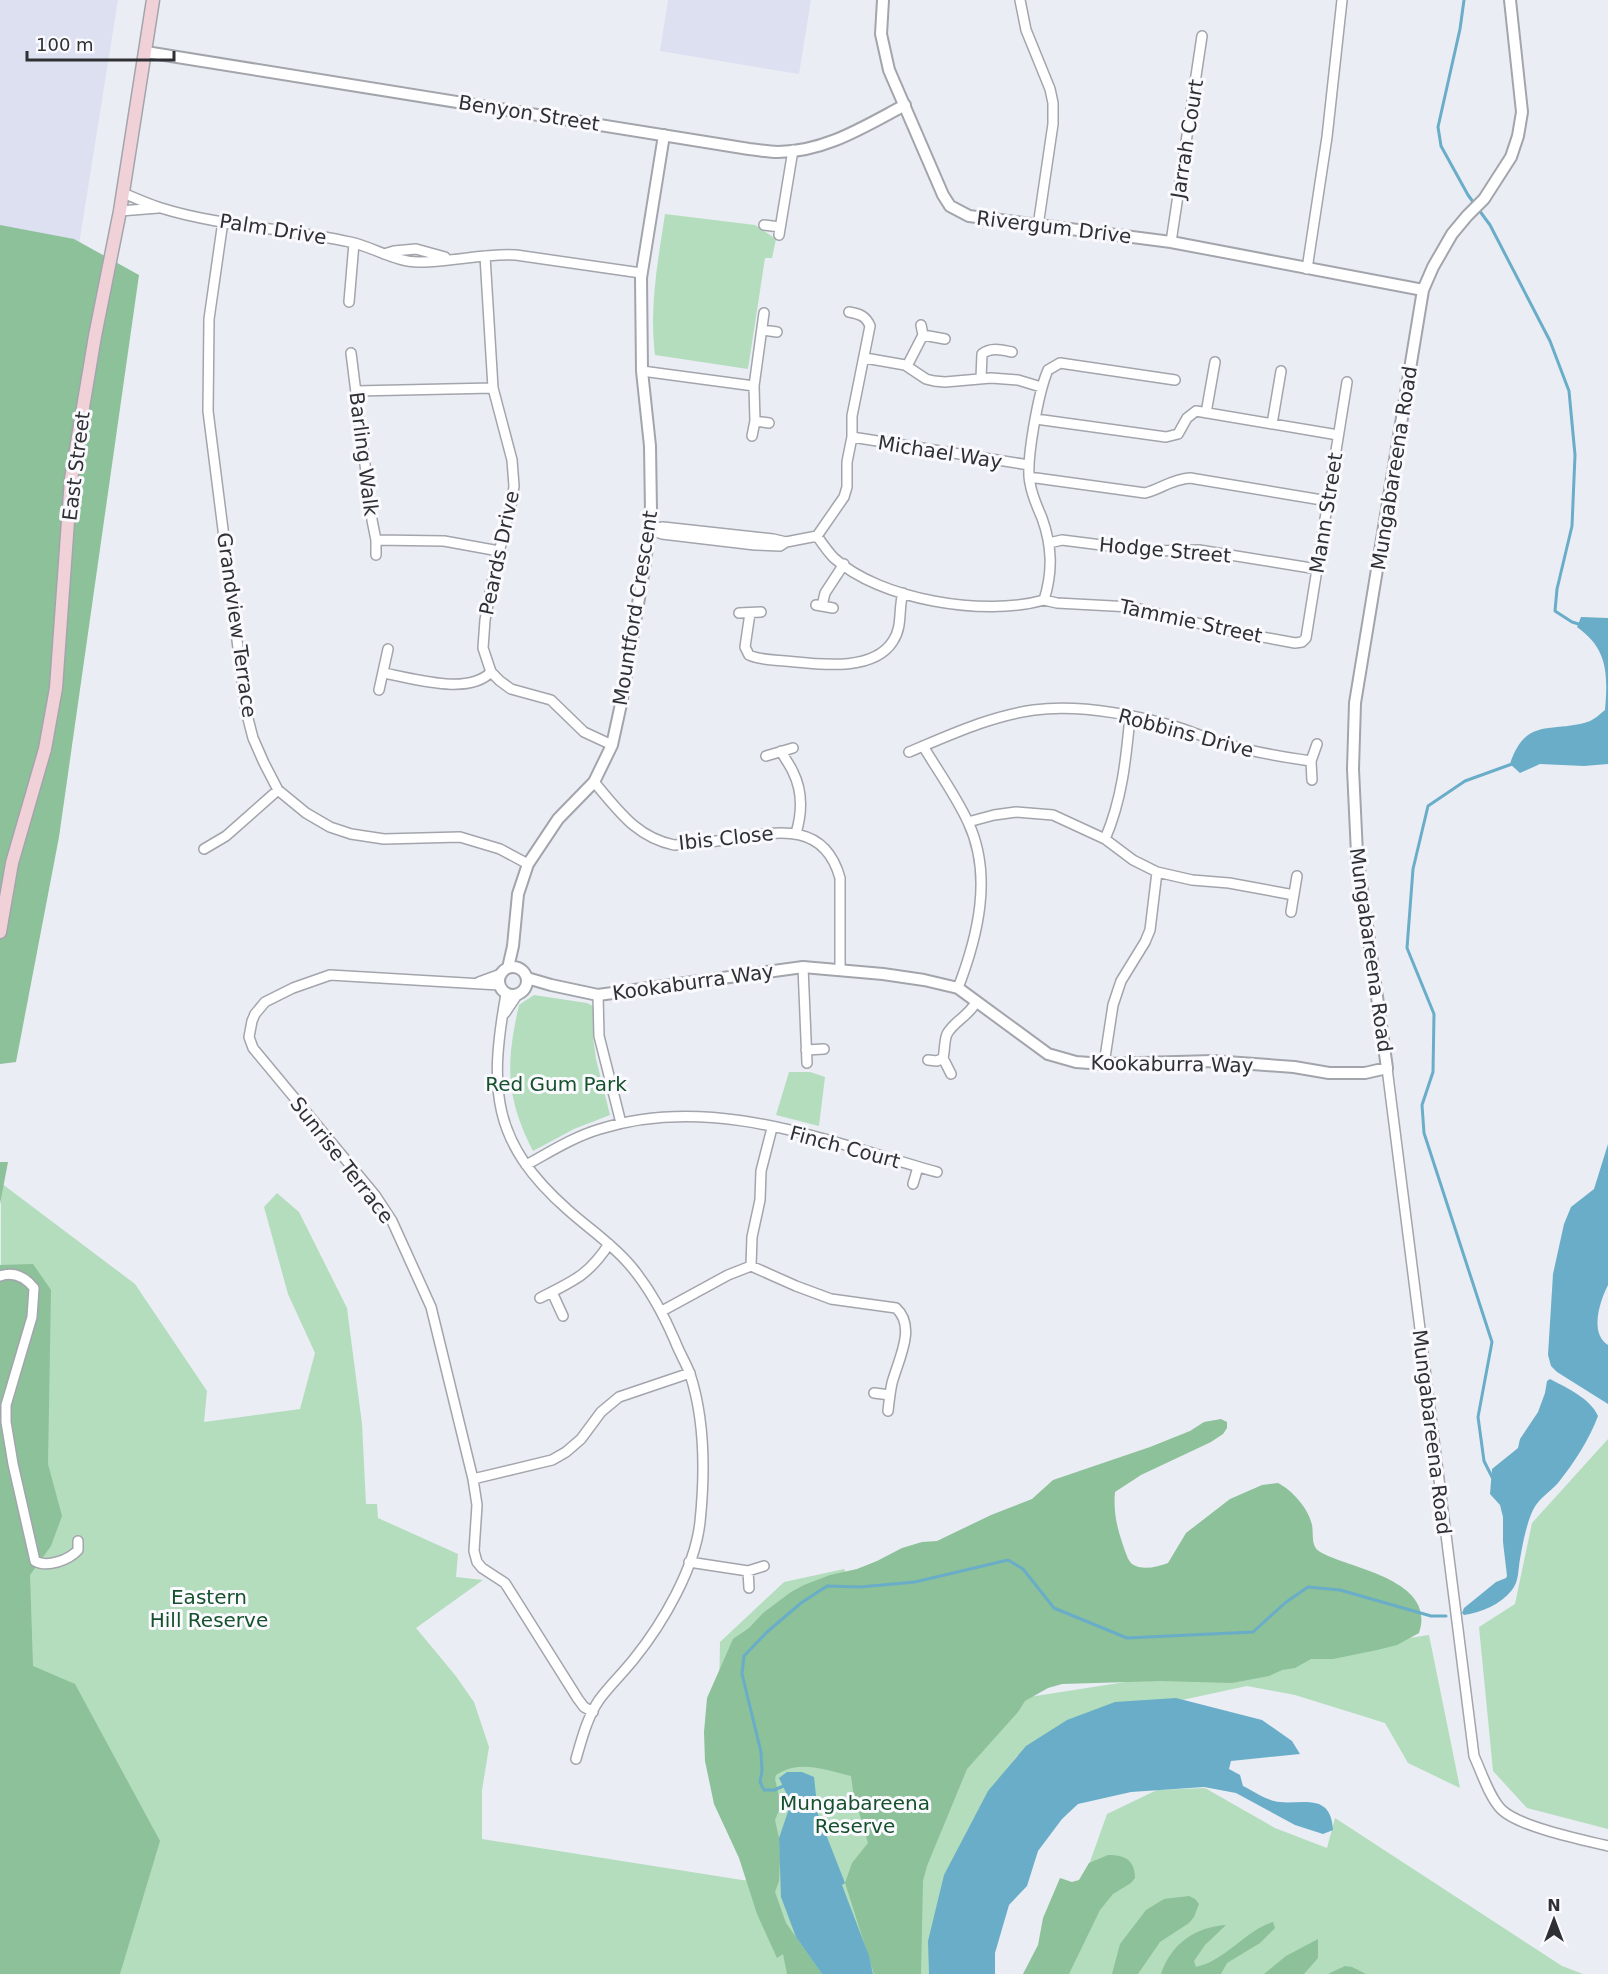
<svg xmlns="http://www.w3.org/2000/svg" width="1608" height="1974" font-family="'DejaVu Sans',sans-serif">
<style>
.built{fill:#dde0f0}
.green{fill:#b3ddbd}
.forest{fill:#8cc199}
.water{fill:#69adc8}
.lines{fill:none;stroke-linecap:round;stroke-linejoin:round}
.stream{stroke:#69adc8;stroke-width:3}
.minor-casing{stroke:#a3a5ac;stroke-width:12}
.tertiary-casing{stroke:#a3a5ac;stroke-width:14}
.secondary-casing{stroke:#a3a5ac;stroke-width:15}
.minor{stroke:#fff;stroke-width:9}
.tertiary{stroke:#fff;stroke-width:10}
.secondary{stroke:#f0d1d8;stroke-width:12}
.labels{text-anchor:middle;stroke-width:6;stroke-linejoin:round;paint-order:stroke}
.street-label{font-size:20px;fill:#2f3033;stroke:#fafafe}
.park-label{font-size:20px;fill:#15512c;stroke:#fafafe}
</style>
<rect width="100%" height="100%" fill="#ebedf5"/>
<path class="built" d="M0,0H118L77,257L0,245Z
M668,0H811L799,74L660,51Z"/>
<path class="green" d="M665,214L755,225L776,239L772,258H765L748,369L655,355C649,307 658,261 665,214Z
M534,995L587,1003L593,1006V1037L596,1059L610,1115L574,1129L533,1151C505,1096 506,1063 519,1005Z
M789,1072H810L825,1077L819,1126L776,1115Z
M1,1183L135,1284L207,1391L204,1422L300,1409L315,1353L288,1294L264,1207L277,1193L299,1212L347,1308L362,1424L366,1504H377L378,1518L458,1554L456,1577L483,1580L416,1628L455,1675L474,1702L489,1747L482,1790V1839L742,1880L755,1881L717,1790L720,1642L784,1582L844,1569L919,1714L1429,1635L1460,1788L1408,1763L1385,1723L1295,1695L1247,1686L1080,1722L1017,1756L989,1793L930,1974H0Z
M1608,1439V1829L1527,1808L1493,1771L1479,1627L1515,1604L1532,1523Z
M1205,1788L1275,1828L1327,1848L1335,1818L1562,1966L1583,1974H1050L1107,1814L1157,1790Z"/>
<path class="forest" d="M0,225L74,239L139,275L59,837L16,1062L0,1064Z
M0,1162H8L0,1204Z
M33,1264L51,1290L48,1464L62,1516L51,1546L30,1575L33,1666L75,1684L160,1841L120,1974H0V1265Z
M1221,1419L1227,1422V1428L1223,1434L1211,1442L1141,1475L1115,1492C1113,1514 1118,1531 1125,1551C1127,1556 1128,1560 1132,1564C1142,1571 1157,1567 1168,1563L1186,1533L1230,1499L1262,1485L1278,1483C1292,1490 1309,1509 1312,1525C1314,1536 1310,1547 1322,1553C1352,1569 1437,1580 1419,1633L1397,1645L1377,1650L1333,1659H1311L1295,1668L1282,1670L1269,1676L1232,1683L1161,1681L1062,1684L1048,1688L1025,1701L1018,1712L967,1769L927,1866L923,1881L921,1974H874L845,1883L852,1863L868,1843L853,1791L851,1776C826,1770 799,1759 776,1775L775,1779L781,1805L775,1820L779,1838L780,1859L779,1881L775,1892L786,1923L822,1974H787L783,1954L777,1958L757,1914L739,1858L714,1804L705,1761L704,1732L707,1698L733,1639L749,1628L763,1613L791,1592L804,1585L830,1575L857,1569L877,1561L902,1548L922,1542L937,1541L991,1515L1032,1499L1053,1480L1150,1447L1190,1431L1204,1422Z
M1108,1855C1125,1855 1135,1860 1135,1878L1131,1883L1113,1894L1100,1910L1069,1974H1023L1038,1945L1043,1918L1060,1878L1072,1882L1079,1880L1089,1863Z
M1189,1896L1195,1899L1199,1904L1194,1917L1189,1923L1160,1942L1138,1974H1112L1120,1944L1146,1910L1164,1899Z
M1273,1922L1275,1928L1260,1943L1227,1963L1221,1974H1161C1171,1944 1195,1927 1226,1925L1205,1945L1194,1961L1196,1967C1225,1961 1245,1931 1273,1922Z
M1318,1939V1958L1304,1974H1264L1286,1956Z
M1345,1966L1352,1967L1366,1974H1328Z"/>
<path class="water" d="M1581,617L1608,618V764L1584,766L1540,764L1520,773L1510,764C1526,715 1554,734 1590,721C1595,719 1601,713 1605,710C1608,674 1608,649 1577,627Z
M1608,1144V1285C1600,1301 1589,1333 1608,1345V1404L1557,1372L1551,1366L1548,1355L1553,1274L1564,1224L1571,1207L1594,1189Z
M1550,1379C1567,1388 1590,1398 1598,1416C1589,1440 1574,1463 1558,1483C1549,1493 1539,1498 1533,1510C1526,1525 1523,1543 1520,1559C1518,1570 1519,1581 1512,1590C1500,1605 1482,1612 1464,1615L1462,1613L1464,1608L1496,1582L1506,1578L1507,1576L1503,1542V1517L1500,1505L1490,1494L1492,1469L1518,1448L1520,1439L1538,1412L1545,1393L1547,1381Z
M1176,1698L1262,1720L1292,1741L1300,1754L1231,1761L1229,1769L1240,1775L1243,1786C1253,1791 1263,1798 1274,1801C1297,1807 1331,1789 1333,1830L1323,1834L1295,1825L1236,1793L1204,1787L1131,1792L1078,1804L1062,1819L1038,1851L1027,1886L1009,1905L995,1953V1974H929L928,1941L944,1875L988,1791L1026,1746L1067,1720L1115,1702Z
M787,1772H802L814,1777L818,1814L845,1883L842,1885L869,1956L873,1974H822L796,1937L781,1897L779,1838L791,1803L779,1778Z"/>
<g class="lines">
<path class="stream" d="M1464,0L1460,29L1438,127L1441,146L1468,195L1490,225L1550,341L1569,391L1575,455L1572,526L1557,589L1555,611L1572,622L1582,625
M1492,1477L1484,1461L1478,1417L1492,1342L1424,1133L1422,1105L1433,1072L1434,1014L1407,948L1413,869L1428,806L1465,781L1512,764
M786,1785L774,1790H764L760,1782L762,1771L761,1752L742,1674L744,1656L767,1632L801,1603L827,1586L860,1587L915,1582L1008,1560L1023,1569L1054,1608L1127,1638L1253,1632L1285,1603L1308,1587L1340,1590L1431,1616H1446"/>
<defs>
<path id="minor" d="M1020,0L1026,30L1050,89L1053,103V124L1038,226
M123,193C135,198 148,204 161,208C222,227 288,228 350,242C374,247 396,263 421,262C453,262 484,253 516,255L641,273
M120,211L158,208
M223,221L209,319L208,411L246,711L253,738L264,763L278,790L306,813L330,827L351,834L384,839L460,837L500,849L528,864
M764,225L780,227
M779,235L793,150
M1171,242L1202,36
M384,254L394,251L416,249L445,257
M485,256L493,388L512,460L514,486L512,501L495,568L485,620L483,648L491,672L500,681L511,689L551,700L584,732L612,745
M1307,269L1327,137L1342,0
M349,302L354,243
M921,325L923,335L945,339
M762,330L777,332
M351,353L372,520L376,540V555
M865,358L905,365L926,379L934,381L945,382L991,378L1018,380L1041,387
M907,366L923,335
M642,371L754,386
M981,378L982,354C991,347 1002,350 1012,352
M356,391L493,388
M1206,413L1215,362
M1036,419L1166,437L1178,434L1187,418L1196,411L1338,435
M755,421L769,423
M1272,424L1281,371
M752,436L755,421L754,386L764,313
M852,437L1029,465
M1029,477L1145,493C1161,489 1172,479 1190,478L1328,501
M649,529L662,534L755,545L780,546L786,542L817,536L844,497L847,487V462L852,437V416L870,326C866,316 860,314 849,312
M649,529L663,527L773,539L786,542
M817,536C822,543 828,552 834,558C880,600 985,617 1044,600
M376,540L444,541L499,551
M1049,543L1062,540L1149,551L1199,550L1317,569
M1044,600L1057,603L1131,607L1230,631L1295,643L1302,642L1306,638L1347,382
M1044,600C1053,571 1052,546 1042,518C1037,506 1032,496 1030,483C1025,463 1039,390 1048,370L1060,363L1175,380
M816,605L833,608
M822,606L825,593L844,564
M739,613L761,612
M750,613L745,647L749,655C759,660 774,660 785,661C816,664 873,673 893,641C903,626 898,609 903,593
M383,673C413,678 468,696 491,672
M379,690L388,649
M923,746C938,771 956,796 968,822C993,875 978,936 958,988
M781,751C785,759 790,765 793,772C803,792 802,813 796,833
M909,752C950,735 990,716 1034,710C1080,704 1130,714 1174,726C1193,732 1211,740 1230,745C1256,753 1283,757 1311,761
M766,756L793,748
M1312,780L1311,761L1317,744
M594,782C619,811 636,837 674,845C693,844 712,842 730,839C775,832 824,820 840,878V970
M968,822L994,815L1016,812L1053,815L1105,839L1133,860L1157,872L1192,880L1229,883L1294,895
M1105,839C1122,800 1126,759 1130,717
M204,849L226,836L278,790
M1291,912L1297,876
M803,967L807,1063
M479,982L501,974
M499,985L330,975L293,988L265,1002L255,1014L252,1021L249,1037L253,1048L375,1195L392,1221L431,1307L473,1479L477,1505L474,1551L477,1562L482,1568L505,1583L578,1699L584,1707L593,1712
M506,994C489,1089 491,1142 568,1210C588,1228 611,1243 629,1264C649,1287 663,1313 675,1341C679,1352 686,1363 690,1374C705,1420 705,1474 700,1522C695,1568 663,1623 634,1659C623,1673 609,1686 599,1700C587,1718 582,1738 576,1759
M598,995L599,1036L621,1123
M505,1013L517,995
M806,1050L824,1049
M943,1058L951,1074
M928,1060L937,1061L943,1058C945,1050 944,1041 947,1034C954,1021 969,1016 976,1002
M1104,1064L1113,1005L1121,981L1145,942L1150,930L1157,872
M1387,1068L1474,1756C1481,1771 1490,1799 1502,1810C1520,1827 1583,1840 1608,1846
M526,1165C550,1152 573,1137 600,1129C713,1093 828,1142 937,1172
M913,1184L918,1167
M751,1266L752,1237L760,1200L761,1171L772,1128
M0,1276C14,1271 25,1277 34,1288L32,1317L6,1405V1422L13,1464L35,1561C47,1568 69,1560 78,1550V1541
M552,1292L563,1316
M540,1298C573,1281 588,1276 609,1244
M662,1311L728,1275L751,1266L796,1286L831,1299L896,1308C917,1327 898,1360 892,1383C890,1392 889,1402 888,1411
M874,1393L890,1395
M473,1479L552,1460L566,1452L581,1439L601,1412L619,1397L690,1373
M689,1562L748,1571L764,1566
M748,1571L749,1588"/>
<path id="tertiary" d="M883,0L881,34L889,70L943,195L950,206L969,216L1171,242L1423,290
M146,52L749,149C759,150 768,152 778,152C825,152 865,126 905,105
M499 981a14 14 0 1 1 28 0a14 14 0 1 1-28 0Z
M508,968L513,946L518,894L528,864L558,819L594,782L612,745L621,704L645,563L651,512L650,446L642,371L641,278L664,135
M527,978L551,985L598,995L803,967L883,974L924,980L958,988L1048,1054L1076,1062L1104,1064L1213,1061L1294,1067L1329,1073H1365L1387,1068L1357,854L1353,769L1355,703L1423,290L1433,267L1452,234L1467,216L1484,199L1511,157L1518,136L1522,112L1510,0"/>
<path id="secondary" d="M0,932L12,863L45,749L56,688L71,479L95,336L120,211L153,0"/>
</defs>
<use href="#minor" class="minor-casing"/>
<use href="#tertiary" class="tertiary-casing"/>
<use href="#secondary" class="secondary-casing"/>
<use href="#minor" class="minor"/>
<use href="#tertiary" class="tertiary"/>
<use href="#secondary" class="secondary"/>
</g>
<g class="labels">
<g class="street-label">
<text transform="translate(529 113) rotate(9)" y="7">Benyon Street</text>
<text transform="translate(1187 139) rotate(-81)" y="7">Jarrah Court</text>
<text transform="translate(1054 227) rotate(7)" y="7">Rivergum Drive</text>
<text transform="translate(273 229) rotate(9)" y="7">Palm Drive</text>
<text transform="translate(940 452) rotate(9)" y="7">Michael Way</text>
<text transform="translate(364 454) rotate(83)" y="7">Barling Walk</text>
<text transform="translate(76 466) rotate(-83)" y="7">East Street</text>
<text transform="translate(1394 468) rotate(-81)" y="7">Mungabareena Road</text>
<text transform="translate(1326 513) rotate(-81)" y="7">Mann Street</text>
<text transform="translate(1165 550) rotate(5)" y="7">Hodge Street</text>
<text transform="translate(499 553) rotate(-78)" y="7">Peards Drive</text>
<text transform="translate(635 608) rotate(-81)" y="7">Mountford Crescent</text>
<text transform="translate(1191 621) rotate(12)" y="7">Tammie Street</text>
<text transform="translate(237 625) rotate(82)" y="7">Grandview Terrace</text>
<text transform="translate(1186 733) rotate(15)" y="7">Robbins Drive</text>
<text transform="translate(726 838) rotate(-6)" y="7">Ibis Close</text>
<text transform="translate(1371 950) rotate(82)" y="7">Mungabareena Road</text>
<text transform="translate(693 982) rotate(-8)" y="7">Kookaburra Way</text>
<text transform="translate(1172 1064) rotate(1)" y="7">Kookaburra Way</text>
<text transform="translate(845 1147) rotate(15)" y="7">Finch Court</text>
<text transform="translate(342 1160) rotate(52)" y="7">Sunrise Terrace</text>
<text transform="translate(1432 1432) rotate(83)" y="7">Mungabareena Road</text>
</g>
<g class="park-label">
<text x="556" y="1091">Red Gum Park</text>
<text x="209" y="1604">Eastern<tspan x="209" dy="23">Hill Reserve</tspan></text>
<text x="855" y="1810">Mungabareena<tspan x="855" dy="23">Reserve</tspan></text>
</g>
</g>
<g transform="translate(1554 1920)" stroke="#fafafe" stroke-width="4.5" paint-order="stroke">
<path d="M0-4.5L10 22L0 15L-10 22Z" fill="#2f3033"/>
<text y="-9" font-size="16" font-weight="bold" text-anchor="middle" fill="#2f3033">N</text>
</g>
<path d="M27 51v9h147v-9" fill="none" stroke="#2f3033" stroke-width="3"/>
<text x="36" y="51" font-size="18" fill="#2f3033" stroke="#fafafe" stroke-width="4.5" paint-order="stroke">100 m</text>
</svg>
